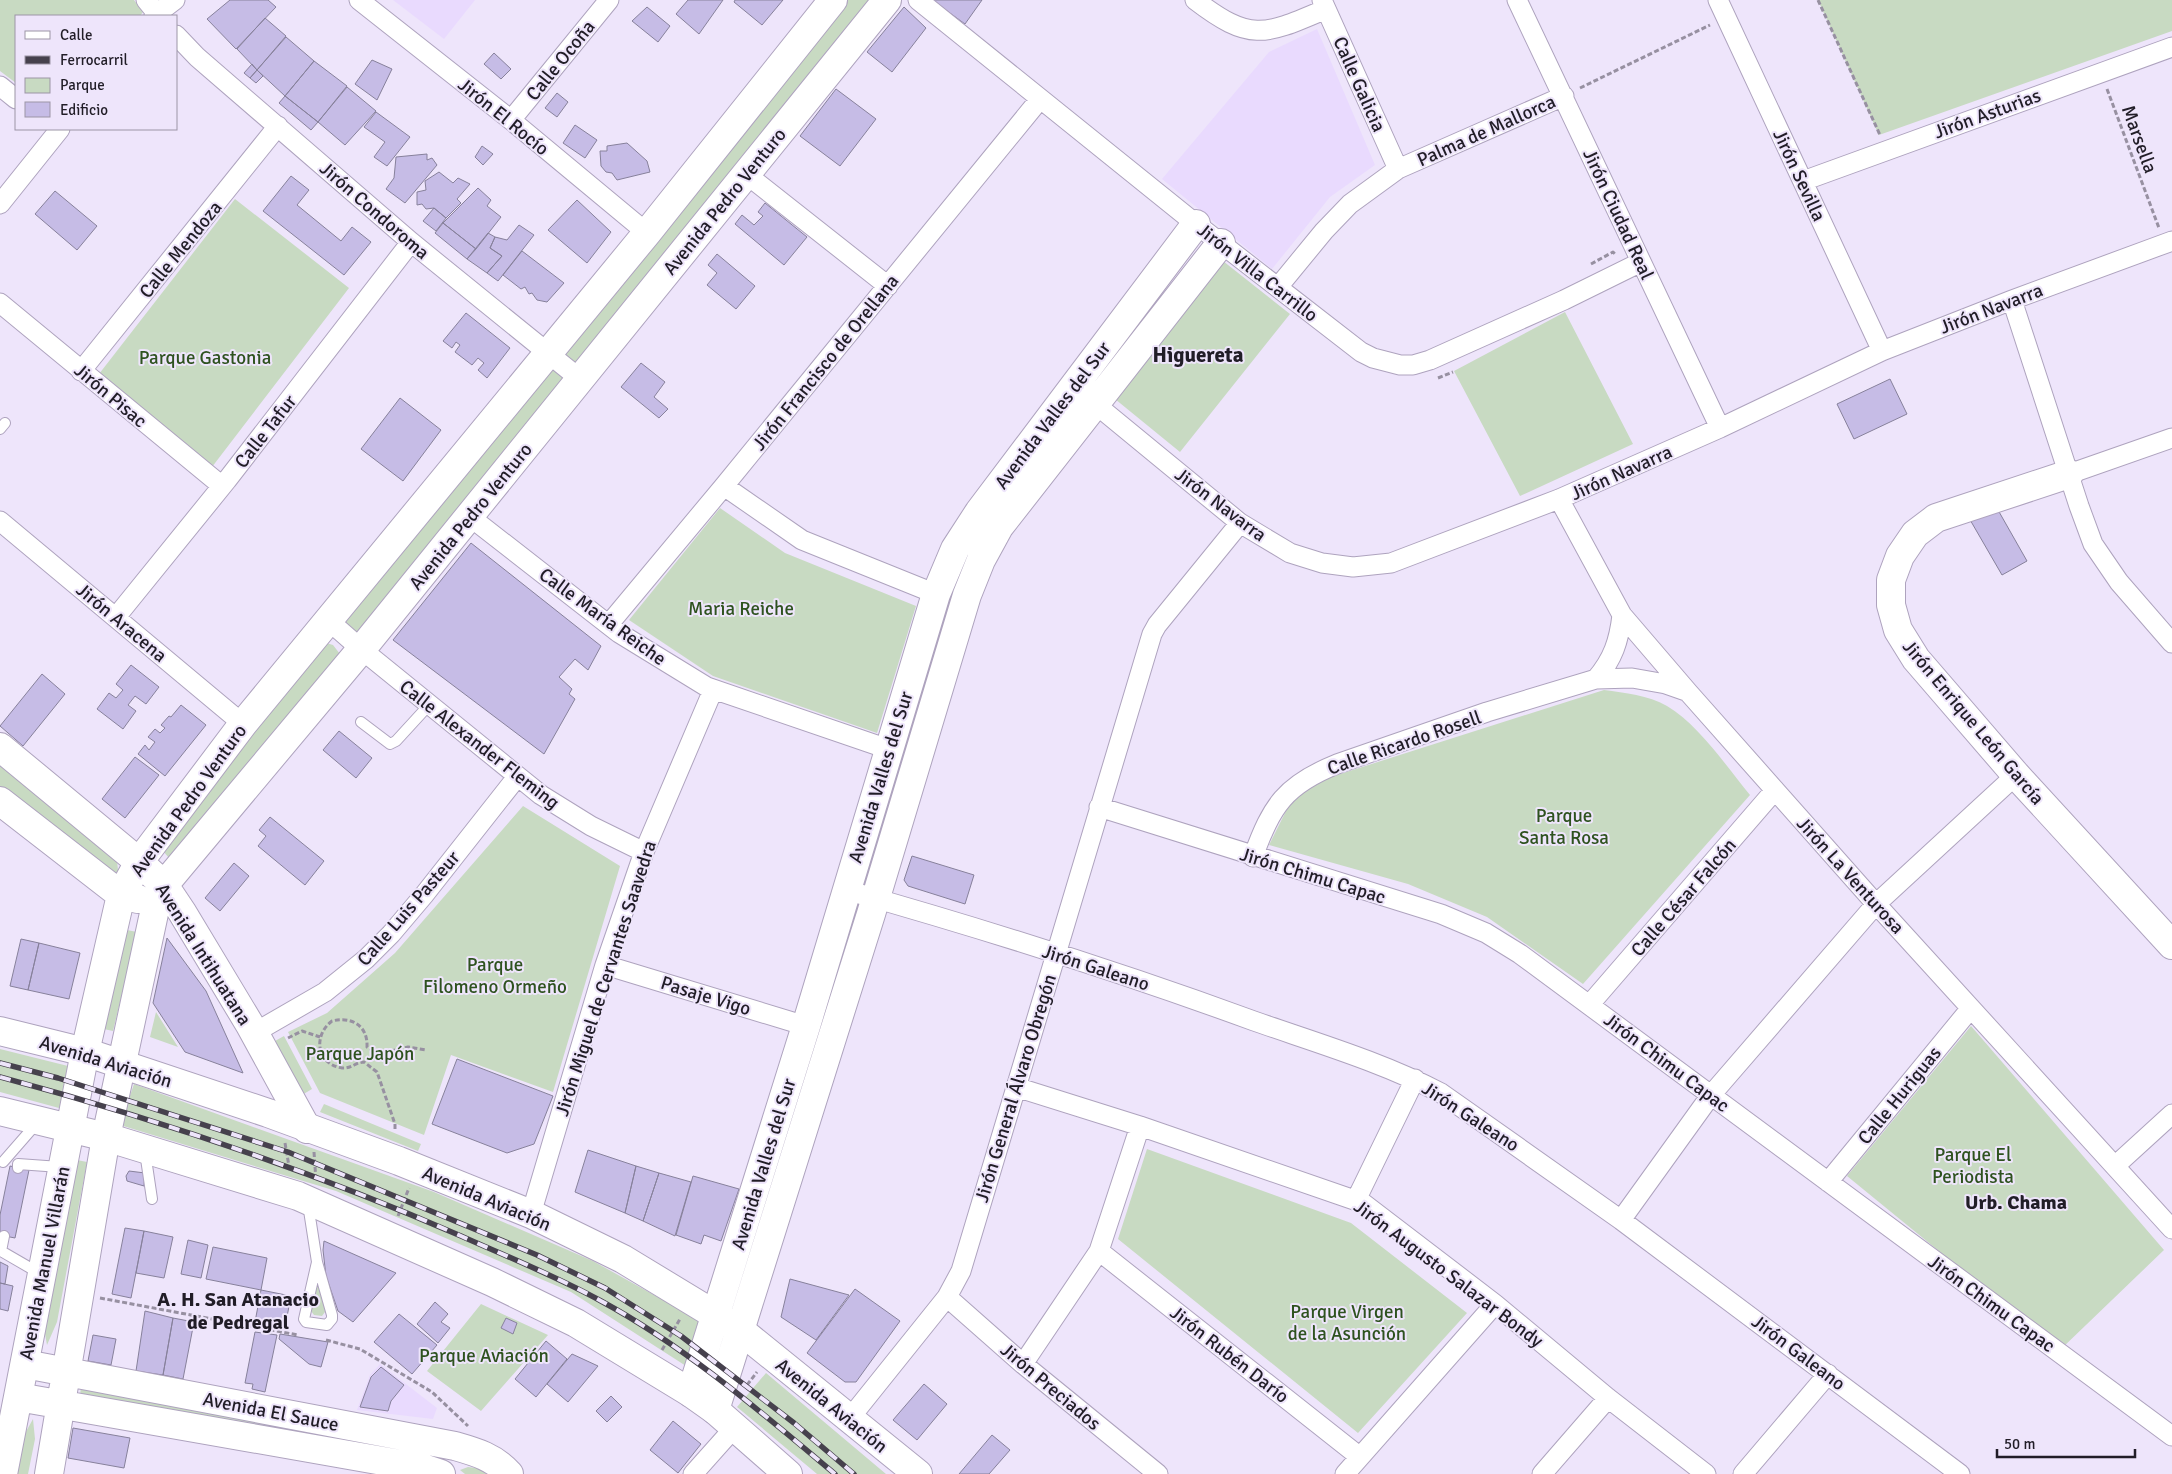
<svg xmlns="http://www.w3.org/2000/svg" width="2172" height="1474" font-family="Signika,sans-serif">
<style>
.built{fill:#e9dafe}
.green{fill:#c8dac2}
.building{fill:#c6bce6;stroke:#87819b}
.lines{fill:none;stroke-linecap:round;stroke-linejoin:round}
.lane-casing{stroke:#aea3be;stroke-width:12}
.street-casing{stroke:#aea3be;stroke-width:21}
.secondary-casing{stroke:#aea3be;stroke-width:30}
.primary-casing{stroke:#aea3be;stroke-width:30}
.path{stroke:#9790a1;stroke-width:3;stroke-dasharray:5 2.5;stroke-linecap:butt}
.lane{stroke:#fff;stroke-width:10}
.street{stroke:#fff;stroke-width:19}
.secondary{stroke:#fff;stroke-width:28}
.primary{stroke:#fff;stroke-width:28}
.rail-casing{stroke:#46414d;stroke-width:5.5}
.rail{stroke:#eee5fb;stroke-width:4;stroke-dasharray:11;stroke-linecap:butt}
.labels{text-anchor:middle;stroke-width:4;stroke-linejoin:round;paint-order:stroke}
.street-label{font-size:19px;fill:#211d27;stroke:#eee5fb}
.park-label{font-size:19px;fill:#2e521f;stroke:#eee5fb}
.neighbourhood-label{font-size:20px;font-weight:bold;fill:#211d27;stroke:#eee5fb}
.quarter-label{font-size:21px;font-weight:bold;fill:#211d27;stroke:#eee5fb}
</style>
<rect width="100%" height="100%" fill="#eee5fb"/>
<path class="built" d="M393,0H475L444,39Z
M1317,29L1375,165L1330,197L1272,269L1162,179L1269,52Z
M380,1364L437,1408L433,1419L357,1410L370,1375Z"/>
<path class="green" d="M0,0H134L143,12L140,16H16V83L0,71Z
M838,0H882L582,368L563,365L562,344Z
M1818,0H2172V31L1879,135Z
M235,199L349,288L212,467L99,374Z
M1223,261L1290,314L1180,452L1115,399Z
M1565,312L1633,444L1520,496L1454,371Z
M551,366L568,377L359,635L346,632L343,619Z
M720,508L785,553L916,606L877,733L713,676L629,620Z
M326,643L333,645L340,654L169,858L163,851L162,841Z
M1604,690C1625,693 1648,695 1667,706C1699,725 1726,766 1750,795L1583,984L1487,917L1408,884L1269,845L1291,801L1315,782Z
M0,764L117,861L118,870L115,876L0,793Z
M523,806L620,866L553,1092L451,1055L424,1135L320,1093L288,1032L327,1013L395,953Z
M122,929L137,932L113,1031L99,1028Z
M156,1012L178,1047L150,1037Z
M1971,1026L2164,1250L2060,1350L1847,1176Z
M284,1036L312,1089L302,1095L275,1041Z
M0,1049L72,1067L59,1108L0,1092Z
M134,1084L434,1192L593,1261L699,1320L686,1366L571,1292L336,1191L120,1125Z
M324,1104L421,1144L418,1151L320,1112Z
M1147,1149L1351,1223L1467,1313L1358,1433L1118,1239Z
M77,1160L87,1162L57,1322L47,1345L45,1334L46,1321Z
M318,1285L322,1287L325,1312L322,1316L314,1315L311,1311L315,1288Z
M481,1304L548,1335L481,1411L427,1371Z
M766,1373L886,1474H817L737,1407Z
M81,1383L395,1446L393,1455L80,1399Z
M33,1419L35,1439L28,1474H16L23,1437Z
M468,1467L492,1470L494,1474H465L460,1470Z"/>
<path class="building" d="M230,0H268L276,7L236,49L207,19Z
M688,0H723L699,34L676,14Z
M735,0H783L762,25L734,2Z
M932,0H982L965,24Z
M647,7L670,26L658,42L632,21Z
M904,7L926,28L892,72L867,52Z
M265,18L286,36L257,70L237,49Z
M286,37L314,61L285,96L257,70Z
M494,53L511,69L501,79L484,64Z
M372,60L392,69L377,100L355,84Z
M314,61L347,86L318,122L285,96Z
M252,64L257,70L250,78L244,73Z
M257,70L263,76L256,83L250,78Z
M347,87L376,111L345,145L318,122Z
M836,89L876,119L840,166L800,136Z
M557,93L568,102L557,117L545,108Z
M285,96L318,122L311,130L279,103Z
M376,112L410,137L387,166L374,157L385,142L364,127Z
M575,125L597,140L585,158L563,143Z
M627,143L647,161L650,172L617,180L612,173L606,172L601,166L600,151H607V146Z
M482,146L493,154L483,165L475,157Z
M427,154V160L432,158L437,165L405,203L386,189L394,178L396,157Z
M439,172L453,183L458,178L470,184L457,199L461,203L446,218L434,208L426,209L422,204L417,205V192L426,190L425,181Z
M291,176L309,190L297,205L341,241L352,227L371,242L344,275L263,211Z
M478,188L491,200L487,206L501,217L476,249L443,223Z
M55,191L97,226L77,250L35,214Z
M577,200L611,232L587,263L548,230Z
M765,203L807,237L784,265L735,224L742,215L754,225L763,216L758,212Z
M434,208L446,218L436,231L423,221Z
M443,223L476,249L467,259L435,233Z
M519,225L534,235L498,281L487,273L502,256L490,248L495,237L507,240Z
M488,233L495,237L490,248L502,256L487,273L467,259Z
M522,251L564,283L547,302L537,300L532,293L529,294L525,287L521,289L503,275Z
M717,254L755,286L736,309L707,285L717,273L708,265Z
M466,313L510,348L487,378L478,370L484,363L478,358L472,365L455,352L460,345L456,342L452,348L443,341Z
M641,363L665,382L654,397L668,409L659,418L621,387Z
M1890,379L1907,414L1854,439L1837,404Z
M400,398L441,430L403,481L361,449Z
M1998,510L2027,561L2002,575L1969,518Z
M471,543L601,646L588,670L575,659L559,677L572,689L569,694L575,699L544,754L393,640Z
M131,665L159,687L146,704L135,696L128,705L136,711L123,729L97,709L109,693L116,698L123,690L116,684Z
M42,674L65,694L23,746L0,726Z
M181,705L206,725L165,776L138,754L145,745L149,750L155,742L148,737L155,729L160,733L165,728L161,725L169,716L171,717Z
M339,731L372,758L356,778L323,750Z
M135,757L159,775L125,818L102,799Z
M270,817L324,861L305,885L258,846L266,836L259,830Z
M912,856L974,875L965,904L908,886L904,880Z
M234,863L249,876L220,911L205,898Z
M167,938L206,991L243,1073L185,1052L153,1003Z
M21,939L39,943L28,990L10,986Z
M39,943L80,953L69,999L28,990Z
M457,1059L553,1096L534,1144L507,1153L432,1124Z
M588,1150L636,1166L625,1213L575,1192Z
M10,1166L29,1170L15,1238L0,1235V1215Z
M636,1166L659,1173L643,1221L625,1213Z
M129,1171L145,1173L144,1186L127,1181L126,1176Z
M659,1173L691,1182L675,1236L643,1221Z
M693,1176L739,1189L721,1241L704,1235L701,1244L676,1235Z
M125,1228L144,1231L131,1298L112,1294Z
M144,1231L173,1237L164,1278L136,1273Z
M188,1240L208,1245L201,1278L181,1274Z
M324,1241L396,1273L353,1322L338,1311L326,1276L323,1250Z
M213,1247L267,1258L261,1290L206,1279Z
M0,1262L8,1266L5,1284L0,1283Z
M790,1279L849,1295L816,1340L781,1317Z
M0,1283L13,1286L8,1311L0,1309Z
M855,1289L900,1321L856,1382H845L807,1353Z
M261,1290L291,1296L285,1327L255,1322Z
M435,1302L448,1314L441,1322L450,1328L438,1343L417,1324Z
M145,1311L173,1318L163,1375L136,1371Z
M399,1314L437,1345L412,1374L374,1342Z
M173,1318L194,1322L183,1379L163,1375Z
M506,1318L517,1323L513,1334L501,1328Z
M255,1332L277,1335L265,1392L252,1389L253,1384L245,1383Z
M280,1334L328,1342L321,1367L309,1364L279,1339Z
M93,1335L116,1339L111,1365L88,1361Z
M546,1341L567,1359L536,1397L515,1379Z
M572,1354L598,1366L568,1402L547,1384Z
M381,1367L404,1385L391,1401L388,1411L360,1407L371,1377Z
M924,1384L947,1404L917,1440L893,1420Z
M611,1396L622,1407L607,1422L596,1411Z
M673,1421L701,1444L678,1473L650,1450Z
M73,1428L130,1438L124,1468L68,1458Z
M992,1435L1010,1450L989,1474H959Z"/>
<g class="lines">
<defs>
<path id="lane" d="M0,429L5,423
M361,722L390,744L396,741L429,705
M145,1152L152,1199
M3,1162L37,1123
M18,1168V1164L60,1167
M308,1204L317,1262L332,1315V1319L327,1325L306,1322L304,1319L317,1262
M4,1236L1,1251L39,1273"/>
<path id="street" d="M146,0L159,16
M359,0L511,120L647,233
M918,0L1196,224L1361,352L1373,358L1400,365H1413L1430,360L1564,300L1641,262
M1195,0C1251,43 1265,35 1326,9
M1322,0L1398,169
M1517,0L1720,428
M1718,0L1882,351
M154,16L175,0
M176,35L197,57L411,242L580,379
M0,86L16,99
M511,120L609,0
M746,174L888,286
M1803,181L2172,47
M0,204L60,129
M1278,287L1324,231L1350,204L1398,169L1564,96
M2012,300L2079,506L2093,544L2119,582L2172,643
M0,303L222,486
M81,371L278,126
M1094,403L1240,523L1290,553L1322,563L1353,567L1391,563L1559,499L1720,428L1882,351L2012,300L2172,241
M2069,474L2172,438
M724,486L802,540L936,594
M1559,499L1622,615L1688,692L1876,904L2172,1229
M469,516L619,633L707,687L888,749
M0,521L243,724
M116,617L227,480L411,242
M328,620L361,649L541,795L591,826L644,852
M609,624L724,486L1040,99
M1596,679C1613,659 1619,641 1622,615
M1099,807L1441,914L1486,933L1520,954L2172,1436
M1253,857C1272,805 1285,785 1337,764L1487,712L1596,679L1632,678L1666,684L1686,691
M846,890C984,929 1120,972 1254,1021C1317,1043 1382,1062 1441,1093L1621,1220L1960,1474
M605,965L806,1026
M1590,1004L1775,790
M254,1033L325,992L366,959L391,934L424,895L517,777
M1016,1087L1140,1126L1363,1203L1495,1304L1608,1398L1706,1474
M2115,1166L2172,1114
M1828,1182L1971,1008
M1356,1200L1415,1079
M531,1214L605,965L644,852L713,690
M1621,1220L1711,1095L1876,904L2016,775
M1099,1251L1360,1457
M947,1297L1023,1364L1158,1474
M1023,1364L1099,1251L1140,1126
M850,1418L947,1297L961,1271L1152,634L1157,625L1240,523
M693,1474L734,1428
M1345,1474L1495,1304
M1542,1474L1608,1398
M1743,1474L1828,1374"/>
<path id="secondary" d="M2069,474L1936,518L1915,534L1900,556L1891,580V605L1898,630L1916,659L2016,775L2172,945
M0,747L139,862L164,885L182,912L250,1025L307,1129
M0,801L121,895L138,899
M25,1364L455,1446C476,1452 494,1457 509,1474
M691,1393L806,1026L936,594L955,549L979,512L1196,224
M18,1397L423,1468L441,1474
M715,1410L871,914L967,595L981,560L999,527L1221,243
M3,1474L85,1052L121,895L139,862L243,724L647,233L833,0
M49,1474L106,1137L156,904L164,885L369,640L887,0"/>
<path id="primary" d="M0,1031L85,1052L268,1113L399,1161L531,1214L623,1259L740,1330L918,1474
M0,1111L106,1137L298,1196L492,1282L576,1323L691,1393L715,1410L788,1474"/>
</defs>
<use href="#lane" class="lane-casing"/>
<use href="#street" class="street-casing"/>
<use href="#secondary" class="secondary-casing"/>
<use href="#primary" class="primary-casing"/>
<path class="path" d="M1818,0L1880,135
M1580,88L1710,25
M2107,89L2159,228
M1591,264L1613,252L1616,255
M1438,378L1453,372
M288,1038L302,1031L320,1037
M395,1129V1124L377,1072L364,1062C356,1062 351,1069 342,1068C316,1064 313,1035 332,1021C352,1016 368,1026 367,1047L378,1054L408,1047L426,1050
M285,1143L290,1172
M314,1152L316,1181
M398,1216L409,1188
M100,1298L298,1335
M326,1340L360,1349L432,1392L468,1426
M662,1350L680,1319
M747,1385L757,1372"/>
<use href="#lane" class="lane"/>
<use href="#street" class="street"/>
<use href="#secondary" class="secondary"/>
<use href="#primary" class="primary"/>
<defs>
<path id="rail" d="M0,1063L58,1078L288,1152L537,1255L605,1288L681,1336L794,1423L854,1474
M0,1077C157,1119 312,1171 461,1236C508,1257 556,1276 601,1301C686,1347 761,1412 835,1474"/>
</defs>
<use href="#rail" class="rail-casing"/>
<use href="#rail" class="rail"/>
</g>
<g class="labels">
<g class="street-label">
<text transform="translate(560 60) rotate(-51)" y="7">Calle Ocoña</text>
<text transform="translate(1360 84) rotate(66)" y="7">Calle Galicia</text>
<text transform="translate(1987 113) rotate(-20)" y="7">Jirón Asturias</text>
<text transform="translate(504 116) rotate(39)" y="7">Jirón El Rocío</text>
<text transform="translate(1486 130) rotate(-24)" y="7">Palma de Mallorca</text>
<text transform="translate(2140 139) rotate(70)" y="7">Marsella</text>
<text transform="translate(1800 175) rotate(65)" y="7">Jirón Sevilla</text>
<text transform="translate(724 201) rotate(-51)" y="7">Avenida Pedro Venturo</text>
<text transform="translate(375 210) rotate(41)" y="7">Jirón Condoroma</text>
<text transform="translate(1619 214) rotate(65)" y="7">Jirón Ciudad Real</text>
<text transform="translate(180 249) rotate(-51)" y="7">Calle Mendoza</text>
<text transform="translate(1258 272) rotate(38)" y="7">Jirón Villa Carrillo</text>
<text transform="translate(1991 308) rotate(-21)" y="7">Jirón Navarra</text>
<text transform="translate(825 362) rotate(-51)" y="7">Jirón Francisco de Orellana</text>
<text transform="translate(111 395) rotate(40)" y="7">Jirón Pisac</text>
<text transform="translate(1052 415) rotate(-53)" y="7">Avenida Valles del Sur</text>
<text transform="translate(265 431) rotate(-52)" y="7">Calle Tafur</text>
<text transform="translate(1621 472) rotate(-24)" y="7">Jirón Navarra</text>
<text transform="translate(1221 504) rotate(37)" y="7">Jirón Navarra</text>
<text transform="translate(470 516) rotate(-51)" y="7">Avenida Pedro Venturo</text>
<text transform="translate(603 616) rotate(36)" y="7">Calle María Reiche</text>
<text transform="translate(122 622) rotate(40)" y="7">Jirón Aracena</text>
<text transform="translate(1974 722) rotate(50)" y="7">Jirón Enrique León García</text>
<text transform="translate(1404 742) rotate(-19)" y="7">Calle Ricardo Rosell</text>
<text transform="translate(480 744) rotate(38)" y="7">Calle Alexander Fleming</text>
<text transform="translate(880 777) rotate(-73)" y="7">Avenida Valles del Sur</text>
<text transform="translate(188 800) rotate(-54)" y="7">Avenida Pedro Venturo</text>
<text transform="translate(1313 875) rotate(17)" y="7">Jirón Chimu Capac</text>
<text transform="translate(1851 875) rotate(48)" y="7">Jirón La Venturosa</text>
<text transform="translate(1683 897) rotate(-49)" y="7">Calle César Falcón</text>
<text transform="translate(408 908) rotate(-49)" y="7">Calle Luis Pasteur</text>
<text transform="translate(204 954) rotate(58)" y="7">Avenida Intihuatana</text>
<text transform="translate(1096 967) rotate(18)" y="7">Jirón Galeano</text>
<text transform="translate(605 978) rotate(-72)" y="7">Jirón Miguel de Cervantes Saavedra</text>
<text transform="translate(706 995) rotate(17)" y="7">Pasaje Vigo</text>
<text transform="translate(106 1061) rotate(17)" y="7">Avenida Aviación</text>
<text transform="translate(1667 1062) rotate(37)" y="7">Jirón Chimu Capac</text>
<text transform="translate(1015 1088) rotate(-73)" y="7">Jirón General Álvaro Obregón</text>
<text transform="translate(1899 1095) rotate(-51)" y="7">Calle Huriguas</text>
<text transform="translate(1471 1116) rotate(33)" y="7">Jirón Galeano</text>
<text transform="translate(763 1164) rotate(-73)" y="7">Avenida Valles del Sur</text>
<text transform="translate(487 1198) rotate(23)" y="7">Avenida Aviación</text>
<text transform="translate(44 1263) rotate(-79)" y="7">Avenida Manuel Villarán</text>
<text transform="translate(1449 1273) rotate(37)" y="7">Jirón Augusto Salazar Bondy</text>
<text transform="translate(1992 1303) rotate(36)" y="7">Jirón Chimu Capac</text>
<text transform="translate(1799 1352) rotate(37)" y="7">Jirón Galeano</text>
<text transform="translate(1230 1354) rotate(38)" y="7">Jirón Rubén Darío</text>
<text transform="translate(1051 1386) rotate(40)" y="7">Jirón Preciados</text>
<text transform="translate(832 1405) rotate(39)" y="7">Avenida Aviación</text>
<text transform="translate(271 1411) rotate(11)" y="7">Avenida El Sauce</text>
</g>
<g class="park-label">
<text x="205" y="364">Parque Gastonia</text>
<text x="741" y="615">Maria Reiche</text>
<text x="1564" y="822">Parque<tspan x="1564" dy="22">Santa Rosa</tspan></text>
<text x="495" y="971">Parque<tspan x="495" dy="22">Filomeno Ormeño</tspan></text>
<text x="360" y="1060">Parque Japón</text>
<text x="1973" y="1161">Parque El<tspan x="1973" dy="22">Periodista</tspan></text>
<text x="1347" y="1318">Parque Virgen<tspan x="1347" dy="22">de la Asunción</tspan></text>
<text x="484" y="1362">Parque Aviación</text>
</g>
<g class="neighbourhood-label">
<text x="2016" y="1209">Urb. Chama</text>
<text x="238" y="1306">A. H. San Atanacio<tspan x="238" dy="23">de Pedregal</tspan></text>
</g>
<g class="quarter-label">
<text x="1198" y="362">Higuereta</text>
</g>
</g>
<rect x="15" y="15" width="162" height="115" fill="#eee5fb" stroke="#9c95a6"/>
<rect x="25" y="31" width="25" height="8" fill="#ffffff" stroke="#9c95a6"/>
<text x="60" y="40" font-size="15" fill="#211d27">Calle</text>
<rect x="25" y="56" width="25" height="8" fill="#46414d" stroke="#9c95a6"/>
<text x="60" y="65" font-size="15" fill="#211d27">Ferrocarril</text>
<rect x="25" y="78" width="25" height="15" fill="#c8dac2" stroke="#9c95a6"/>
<text x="60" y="90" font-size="15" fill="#211d27">Parque</text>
<rect x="25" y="102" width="25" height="15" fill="#c6bce6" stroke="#9c95a6"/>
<text x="60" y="115" font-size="15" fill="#211d27">Edificio</text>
<path d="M1997 1449v8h138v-8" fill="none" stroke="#211d27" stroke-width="2.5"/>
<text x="2004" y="1449" font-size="15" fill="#211d27" stroke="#eee5fb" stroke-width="4" paint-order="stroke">50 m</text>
</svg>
